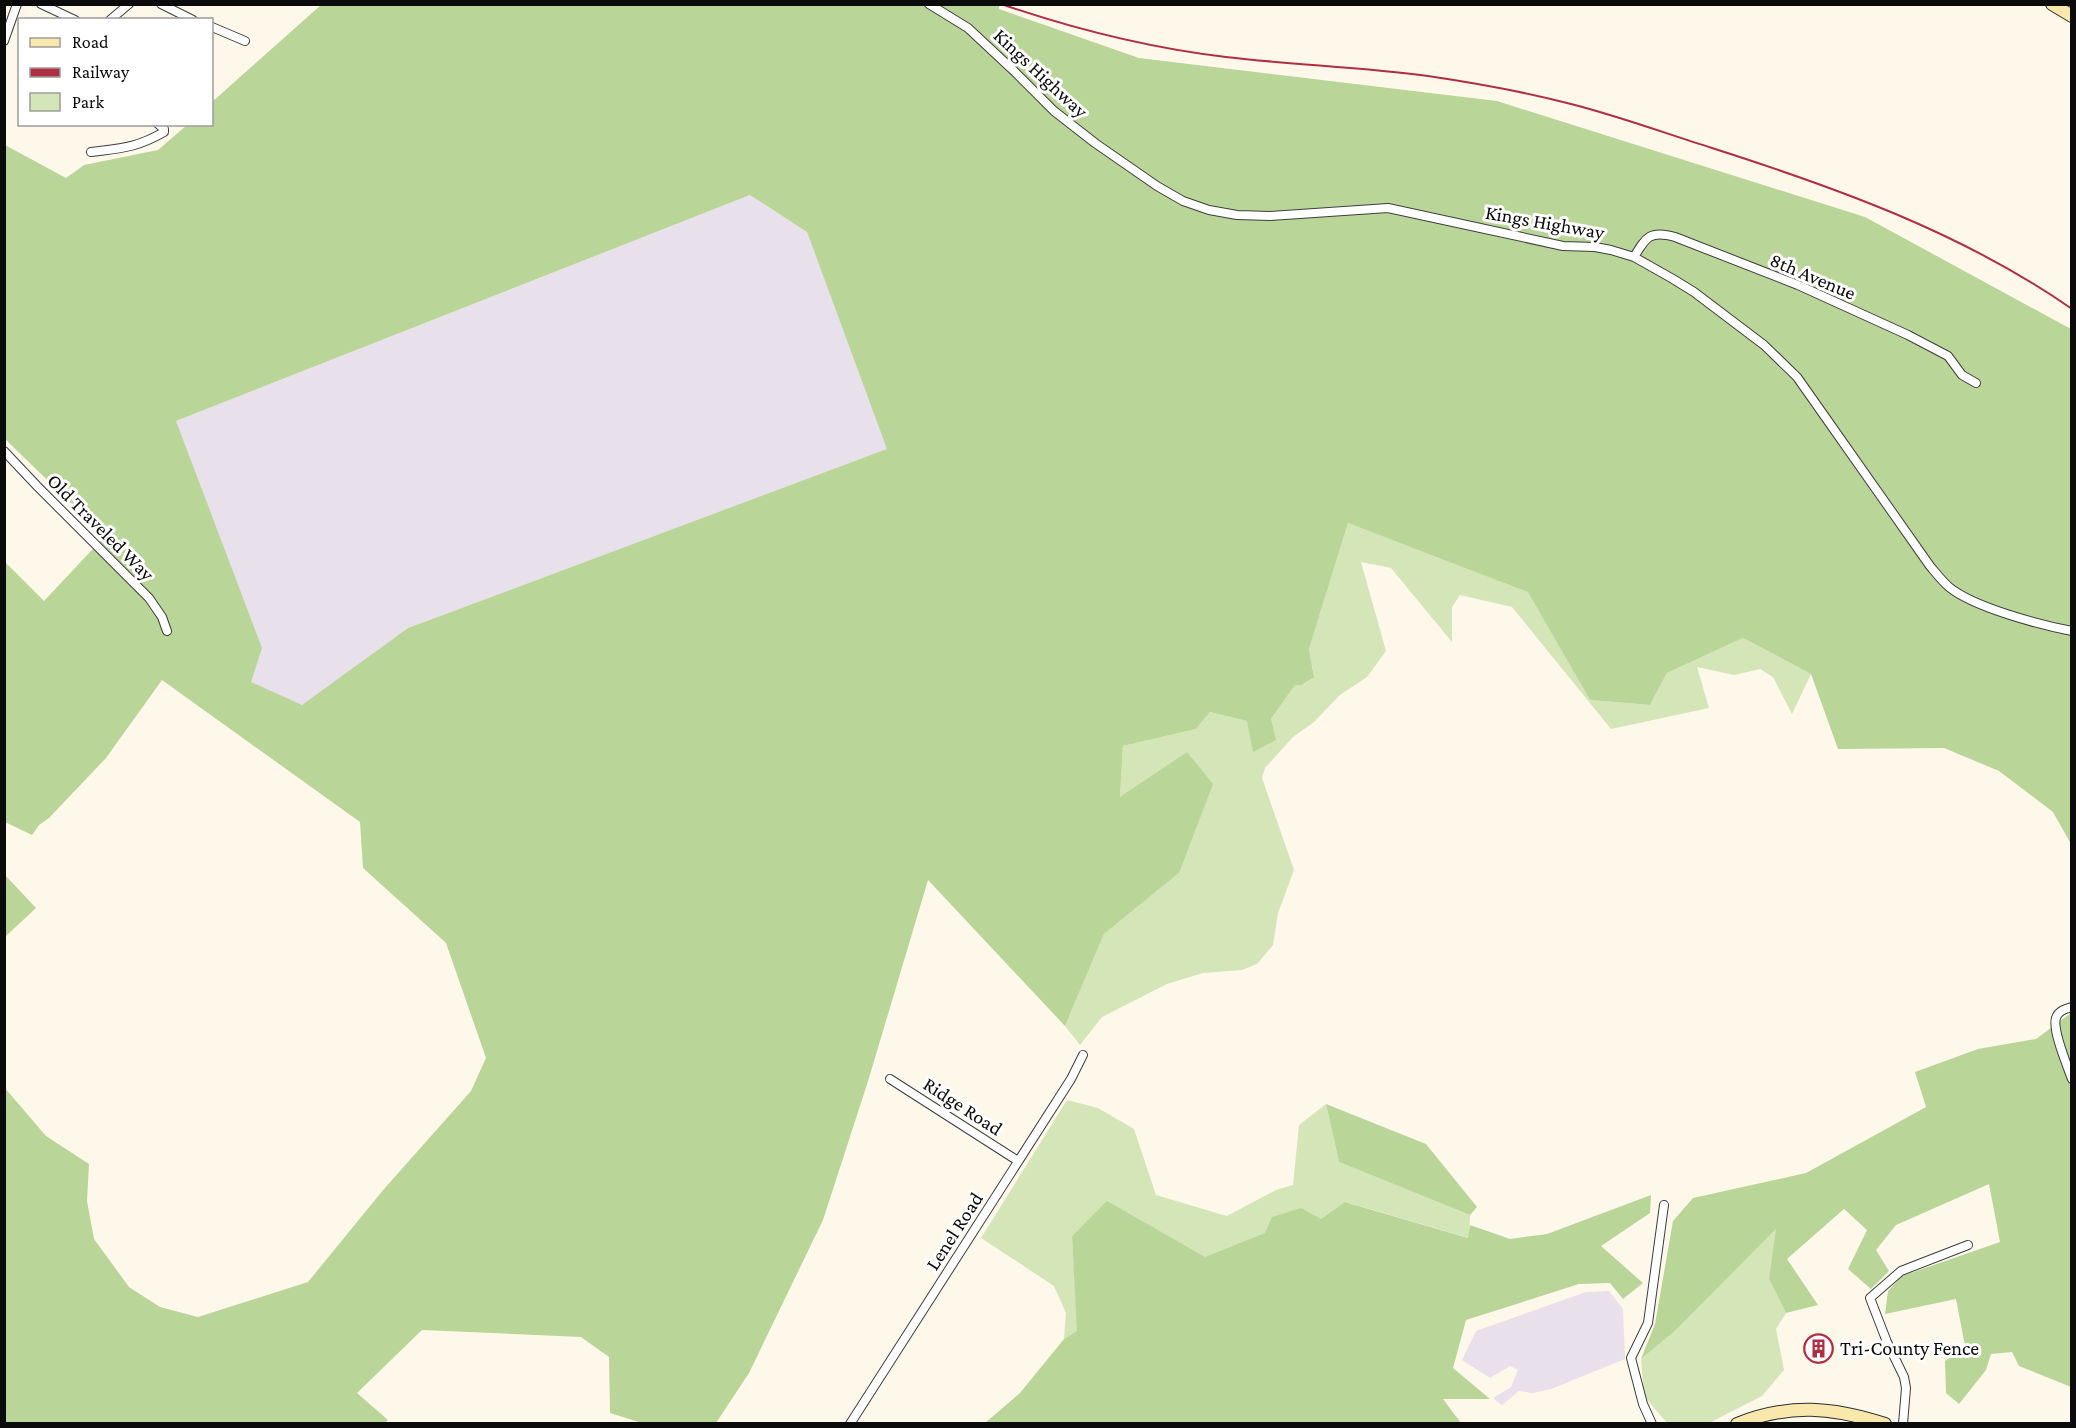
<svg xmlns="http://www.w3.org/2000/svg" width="2076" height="1428" font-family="'Crimson Pro',serif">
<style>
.industrial{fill:#e8e0ea}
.green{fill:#d4e5b8}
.forest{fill:#bad598;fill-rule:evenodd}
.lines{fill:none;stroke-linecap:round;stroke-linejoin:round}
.street-casing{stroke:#3e3e3e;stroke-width:10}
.secondary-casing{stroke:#2d2d2d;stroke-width:14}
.street{stroke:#fff;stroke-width:8}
.secondary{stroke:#f9e8ab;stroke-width:12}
.rail{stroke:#b12e42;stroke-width:2}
.labels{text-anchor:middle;stroke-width:6;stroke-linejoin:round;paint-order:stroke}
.street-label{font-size:20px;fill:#0b0b0b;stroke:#fff}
.poi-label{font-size:20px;fill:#0b0b0b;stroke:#fff;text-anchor:start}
</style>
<rect width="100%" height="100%" fill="#fef8eb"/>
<path class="industrial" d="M750,195L807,232L888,449L408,628L302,706L251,682L176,421Z
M1609,1291L1623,1309L1625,1359L1551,1389L1533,1393L1519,1391L1502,1405L1493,1398L1511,1387L1518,1370L1510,1366L1490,1378L1462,1360L1476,1331L1586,1292Z"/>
<path class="green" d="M1348,523L1528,591L1590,700L1650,705L1667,673L1743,638L1811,674L1792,714L1773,677L1760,669L1734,675L1697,667L1709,708L1611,729L1512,607L1460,595L1452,607V642L1391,568L1361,562L1386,651L1367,677L1340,695L1314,722L1293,737L1265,768L1262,778L1294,870L1278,913L1273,945L1257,964L1242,970L1203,973L1167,984L1102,1017L1080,1045L1065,1026L1104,934L1179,873L1120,797L1123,746L1196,729L1210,712L1247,721L1271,719L1295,685L1314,676L1309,649Z
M1067,1100L1098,1108L1134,1129L1156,1195L1227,1216L1276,1190L1293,1185L1299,1125L1326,1104L1339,1162L1470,1215L1469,1238L1346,1202L1321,1219L1266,1233L1205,1258L1107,1202L1072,1236L1078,1331L1064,1339L1066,1313L1054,1286L981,1238Z
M1777,1228L1769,1279L1786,1313L1776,1329L1784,1370L1762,1396L1709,1423H1667L1644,1396L1641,1359L1675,1331Z"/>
<path class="forest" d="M321,5H999V9L1139,58L1497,101L1865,217L2071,329V844L2053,812L1999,771L1944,748L1838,749L1811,674L1743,638L1667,673L1650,705L1590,700L1528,592L1348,523L1309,649L1314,677L1301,685H1295L1271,719L1276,740L1253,752L1247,721L1210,712L1196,729L1123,746L1120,797L1187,752L1213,784L1179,873L1104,934L1065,1026L928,880L869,1078L823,1220L749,1373L716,1423H642L610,1413L609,1357L581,1337L422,1330L357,1393L388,1420L385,1423H5L4,1087L46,1136L89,1164L87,1201L94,1239L129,1287L160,1307L198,1317L308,1282L384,1189L471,1091L486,1058L446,943L363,868L360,822L162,680L106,758L49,818L39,825L32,835L5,822V562L44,601L105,536L5,439V145L66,178L84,165L158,150L187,125L212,124V102ZM750,195L807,232L887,449L408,628L302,705L251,682L262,648L176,421Z
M5,875L36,908L5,937Z
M2071,1013V1387L2019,1366L2012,1352L1991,1354L1986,1370L1959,1404L1946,1393L1945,1361L1965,1346L1956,1299L1885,1314L1888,1291L1902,1276L2000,1242L1989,1184L1896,1225L1876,1250L1889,1271L1871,1289L1848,1269L1867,1230L1844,1209L1787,1259L1818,1305L1786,1313L1769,1279L1776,1229L1675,1331L1641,1359L1655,1324L1673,1221L1693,1198L1806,1173L1926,1107L1915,1072L1978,1049L2036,1039Z
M1326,1104L1426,1144L1477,1207L1470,1215L1339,1162Z
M1651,1195L1650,1213L1601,1246L1643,1283L1623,1299L1610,1283L1579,1284L1466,1320L1453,1368L1490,1399H1443L1461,1423H985L1020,1393L1064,1339L1077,1331L1072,1236L1107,1201L1205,1257L1265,1233L1272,1217L1301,1208L1321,1219L1345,1202L1468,1238L1470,1225L1510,1239L1547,1234Z"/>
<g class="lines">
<defs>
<path id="street" d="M41,4L75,20
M161,4L193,20
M929,4L968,28L1014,71L1054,111L1095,143L1157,186L1183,201L1209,210L1237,215L1270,216L1388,208L1563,246L1595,247L1611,250L1634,257L1673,279L1694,292L1764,345L1797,377L1930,566C1936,573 1942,581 1949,587C1973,607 2040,625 2072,631
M110,20L129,4
M212,27L245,41
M4,41L17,4
M91,152C122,148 136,148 164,132V129L158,124
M1634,257C1646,237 1650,230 1675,237L1798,285L1908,335L1948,356L1962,375L1976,383
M4,451L38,487L149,598L162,617L167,631
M2072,1007C2065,1009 2058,1011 2056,1018C2052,1030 2067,1065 2072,1079
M890,1079L1018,1161
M850,1424L1071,1079L1083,1055
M1652,1424L1643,1404L1631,1358L1648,1323L1664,1205
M1903,1424L1906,1388L1904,1377L1887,1342L1870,1298L1901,1271L1968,1245"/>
<path id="secondary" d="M2052,4L2072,16
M1737,1424C1790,1403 1832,1407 1885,1424"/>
</defs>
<use href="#street" class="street-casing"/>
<use href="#secondary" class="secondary-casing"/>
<use href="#street" class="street"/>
<use href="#secondary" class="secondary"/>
<path class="rail" d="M1001,4C1074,29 1149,48 1226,57C1293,65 1361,67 1428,76C1475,83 1521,91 1567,103C1616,115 1664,133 1712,148C1837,188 1963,233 2072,309"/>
</g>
<defs>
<symbol id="building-ring" viewBox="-11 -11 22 22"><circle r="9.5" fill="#fff" stroke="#b12e42" stroke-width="1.5"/><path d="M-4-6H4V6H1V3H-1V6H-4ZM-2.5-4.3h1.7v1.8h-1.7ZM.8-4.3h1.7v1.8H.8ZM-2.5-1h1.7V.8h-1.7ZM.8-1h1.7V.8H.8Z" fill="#b12e42"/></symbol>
</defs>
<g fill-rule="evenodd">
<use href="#building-ring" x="1802" y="1332" width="33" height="33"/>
</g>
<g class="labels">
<g class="street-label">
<text transform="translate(1041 73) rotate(43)" y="7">Kings Highway</text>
<text transform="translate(1545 222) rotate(10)" y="7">Kings Highway</text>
<text transform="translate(1813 276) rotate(23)" y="7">8th Avenue</text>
<text transform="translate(101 527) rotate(45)" y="7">Old Traveled Way</text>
<text transform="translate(963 1106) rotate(33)" y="7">Ridge Road</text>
<text transform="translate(954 1231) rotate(-57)" y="7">Lenel Road</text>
</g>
<g class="poi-label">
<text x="1840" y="1355">Tri-County Fence</text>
</g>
</g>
<rect width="2076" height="1428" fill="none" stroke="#0b0b0b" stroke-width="12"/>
<rect x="18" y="18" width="195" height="108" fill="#ffffff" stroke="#9d9d9d" stroke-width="1.5"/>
<rect x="30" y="38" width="30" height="9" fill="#f9e8ab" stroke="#9d9d9d" stroke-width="1.5"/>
<text x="72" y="48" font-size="18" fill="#0b0b0b">Road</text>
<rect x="30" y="68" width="30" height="9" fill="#b12e42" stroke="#9d9d9d" stroke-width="1.5"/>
<text x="72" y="78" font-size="18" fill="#0b0b0b">Railway</text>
<rect x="30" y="93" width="30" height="18" fill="#d4e5b8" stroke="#9d9d9d" stroke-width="1.5"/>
<text x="72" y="108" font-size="18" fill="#0b0b0b">Park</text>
</svg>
